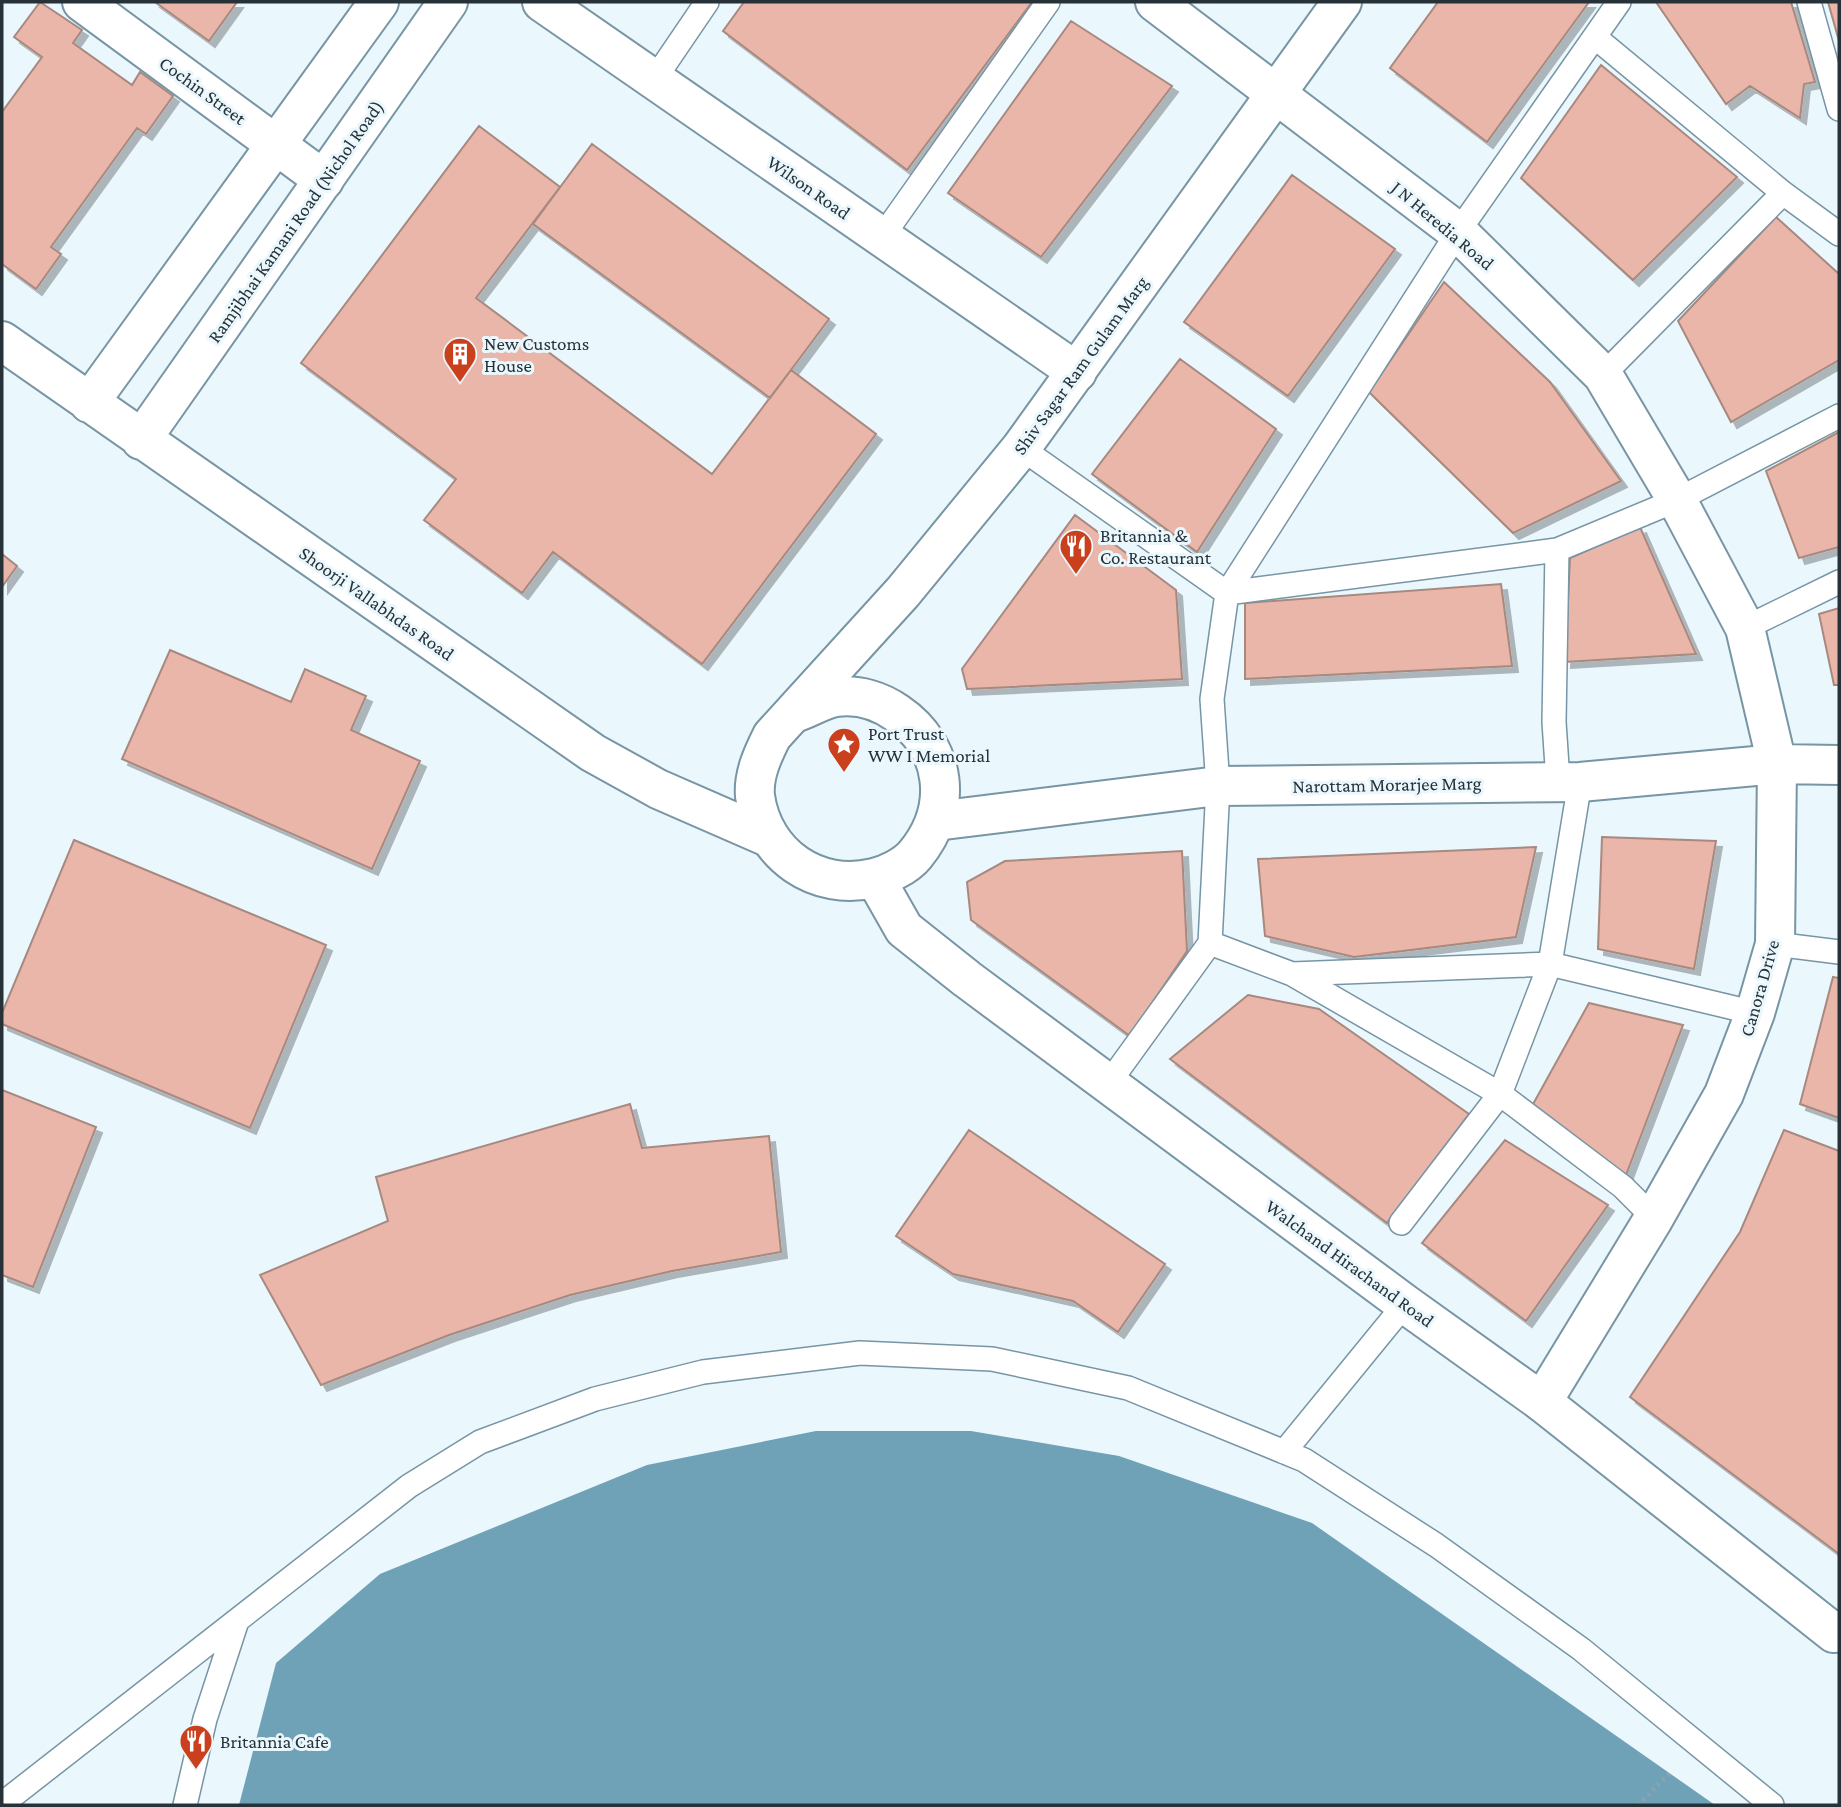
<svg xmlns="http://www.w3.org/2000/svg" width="1841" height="1807" font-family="'Crimson Pro',serif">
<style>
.water{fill:#6fa1b7}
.building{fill:#eab6a9;stroke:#a88980;stroke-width:2;filter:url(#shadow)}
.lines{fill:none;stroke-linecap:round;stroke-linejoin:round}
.lane-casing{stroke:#7795a4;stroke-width:26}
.street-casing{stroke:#7795a4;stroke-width:42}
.secondary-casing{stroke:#7795a4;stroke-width:42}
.path{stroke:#97a3a9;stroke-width:4.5;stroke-dasharray:2 5;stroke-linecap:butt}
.lane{stroke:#fff;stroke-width:23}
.street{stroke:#fff;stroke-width:38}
.secondary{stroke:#fff;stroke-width:38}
.labels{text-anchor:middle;stroke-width:6;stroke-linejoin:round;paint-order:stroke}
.street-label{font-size:19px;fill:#263238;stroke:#eaf7fd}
.poi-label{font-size:19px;fill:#263238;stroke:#eaf7fd;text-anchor:start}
</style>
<defs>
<filter id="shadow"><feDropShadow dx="6" dy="6" stdDeviation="0" flood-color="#0004"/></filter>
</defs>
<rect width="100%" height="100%" fill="#eaf7fd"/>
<path class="water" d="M816,1431H971L1119,1456L1312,1523L1715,1805H239L276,1663L380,1574L647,1465Z"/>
<path class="building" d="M40,2L82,30L73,43L132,85L140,72L173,96L146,134L137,128L51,247L61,254L36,289L2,264V112L42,57L14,37Z
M155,2H237L209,41Z
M744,2H1032L907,170L723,31Z
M1438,2H1589L1487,142L1390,68Z
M1656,2H1791L1815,82L1804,84L1800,118L1750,86L1726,104Z
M1828,2H1839V41Z
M1071,21L1172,86L1041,257L948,193Z
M1601,65L1737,177L1633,280L1521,178Z
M479,126L560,187L476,298L712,474L791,370L876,434L702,664L553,552L522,593L424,520L456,479L301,363Z
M592,144L829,319L770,398L533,224Z
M1292,175L1395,249L1288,396L1184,322Z
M1776,217L1839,274V360L1731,422L1678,321Z
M1444,282L1550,382L1621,481L1513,533L1369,392Z
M1180,359L1276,429L1197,552L1092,474Z
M1839,432V547L1799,558L1766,471Z
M1075,515L1176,590L1182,679L967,689L962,669Z
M1640,527L1696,654L1565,662L1570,558Z
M2,554L17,566L2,587Z
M1501,584L1512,666L1245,679V603Z
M1839,608V685H1834L1819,614Z
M170,650L291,702L305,669L366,696L351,730L420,761L372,869L122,759Z
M1602,837L1716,841L1694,969L1598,949Z
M74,840L326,945L250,1128L2,1024V1013Z
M1536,847L1516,937L1354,957L1265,936L1258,859Z
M1182,851L1187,951L1130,1036L971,920L967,882L1005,861Z
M1833,977L1839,978V1118L1800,1104Z
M1248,995L1319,1009L1469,1114L1387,1223L1170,1059Z
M1589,1003L1683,1025L1626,1175L1532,1106Z
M2,1090L96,1127L33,1287L2,1275Z
M630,1104L642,1148L769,1136L781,1252L672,1271L570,1295L449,1335L321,1385L260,1275L388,1221L376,1177Z
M969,1130L1165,1264L1118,1332L1073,1301L953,1274L896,1236Z
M1784,1130L1839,1151V1554L1630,1397L1740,1232Z
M1505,1140L1608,1205L1526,1321L1422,1243Z"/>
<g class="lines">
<defs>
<path id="lane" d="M1809,2L1839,109
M1596,38L1783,193L1839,234
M654,80L707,2
M882,237L1048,2
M1603,375L1783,193
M1021,448L1227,593L1557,550L1554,722L1558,781
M1557,550L1677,500L1839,416
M1745,628L1839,582
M1210,943L1292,974L1500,1094L1623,1187L1654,1218
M1775,944L1839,952
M1292,974L1550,964L1755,1013
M1108,1084L1210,943L1218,786L1212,699L1227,593L1458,232L1619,2
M1401,1223L1500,1094L1550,964L1580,782
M1284,1452L1405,1304
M2,1804L409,1486L480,1442L595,1399L703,1372L860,1353L992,1359L1128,1388L1304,1460L1436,1545L1581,1649L1772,1805
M185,1805L205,1719L237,1621"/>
<path id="street" d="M82,2L324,180
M542,2L1077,372
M1155,2L1458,232L1603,375L1677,500L1745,628L1777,764L1775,944L1755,1013L1724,1094L1654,1218L1542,1402
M936,821L1218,786L1580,782L1777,764L1839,765"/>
<path id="secondary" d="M2,341L593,753L658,789L768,837
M89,403L379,2
M141,440L448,2
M797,712C809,708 823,699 836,697C858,694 880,701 897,713C947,747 954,808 915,855C906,866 887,875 874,878C817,892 763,855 755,796C753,775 763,754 772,736L903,592L1021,448L1342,2
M875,878L904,929L967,979L1405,1304L1542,1402L1834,1633L1839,1630"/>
</defs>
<use href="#lane" class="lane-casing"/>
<use href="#street" class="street-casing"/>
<use href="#secondary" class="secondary-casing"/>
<path class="path" d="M1638,1805L1670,1773"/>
<use href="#lane" class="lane"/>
<use href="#street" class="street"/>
<use href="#secondary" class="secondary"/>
</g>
<defs>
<symbol id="building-pin" viewBox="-11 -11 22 30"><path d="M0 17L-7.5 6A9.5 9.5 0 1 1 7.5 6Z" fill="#ca401c" stroke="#eaf7fd"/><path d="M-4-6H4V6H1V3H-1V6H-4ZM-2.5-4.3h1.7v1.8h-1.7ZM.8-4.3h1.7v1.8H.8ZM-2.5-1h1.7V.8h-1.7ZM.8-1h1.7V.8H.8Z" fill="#fff"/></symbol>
<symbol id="restaurant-pin" viewBox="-11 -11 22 30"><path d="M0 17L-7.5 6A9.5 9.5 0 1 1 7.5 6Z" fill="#ca401c" stroke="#eaf7fd"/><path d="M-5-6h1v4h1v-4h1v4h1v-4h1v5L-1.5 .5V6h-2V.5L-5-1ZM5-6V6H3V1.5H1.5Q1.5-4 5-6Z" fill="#fff"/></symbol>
<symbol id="sight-pin" viewBox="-11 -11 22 30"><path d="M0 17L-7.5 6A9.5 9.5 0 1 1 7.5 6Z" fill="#ca401c" stroke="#eaf7fd"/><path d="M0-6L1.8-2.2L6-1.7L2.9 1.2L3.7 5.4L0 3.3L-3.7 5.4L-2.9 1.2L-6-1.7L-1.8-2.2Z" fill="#fff"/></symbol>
</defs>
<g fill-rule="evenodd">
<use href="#building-pin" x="441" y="335" width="38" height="52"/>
<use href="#restaurant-pin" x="1057" y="527" width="38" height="52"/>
<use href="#sight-pin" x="825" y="725" width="38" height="52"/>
<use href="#restaurant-pin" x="177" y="1722" width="38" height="52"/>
</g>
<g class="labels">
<g class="street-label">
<text transform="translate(203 90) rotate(36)" y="7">Cochin Street</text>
<text transform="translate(809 187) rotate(35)" y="7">Wilson Road</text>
<text transform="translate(295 221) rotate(-55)" y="7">Ramjibhai Kamani Road (Nichol Road)</text>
<text transform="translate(1443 225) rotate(40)" y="7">J N Heredia Road</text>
<text transform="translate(1080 365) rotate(-54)" y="7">Shiv Sagar Ram Gulam Marg</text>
<text transform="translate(377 603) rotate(35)" y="7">Shoorji Vallabhdas Road</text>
<text transform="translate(1387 784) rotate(-1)" y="7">Narottam Morarjee Marg</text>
<text transform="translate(1759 988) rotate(-74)" y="7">Canora Drive</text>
<text transform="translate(1350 1263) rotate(36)" y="7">Walchand Hirachand Road</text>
</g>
<g class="poi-label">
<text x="484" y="350">New Customs<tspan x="484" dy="22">House</tspan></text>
<text x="1100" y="542">Britannia &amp;<tspan x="1100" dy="22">Co. Restaurant</tspan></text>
<text x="868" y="740">Port Trust<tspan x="868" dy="22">WW I Memorial</tspan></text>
<text x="220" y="1748">Britannia Cafe</text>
</g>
</g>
<rect width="1841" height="1807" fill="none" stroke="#263238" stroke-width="7"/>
</svg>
